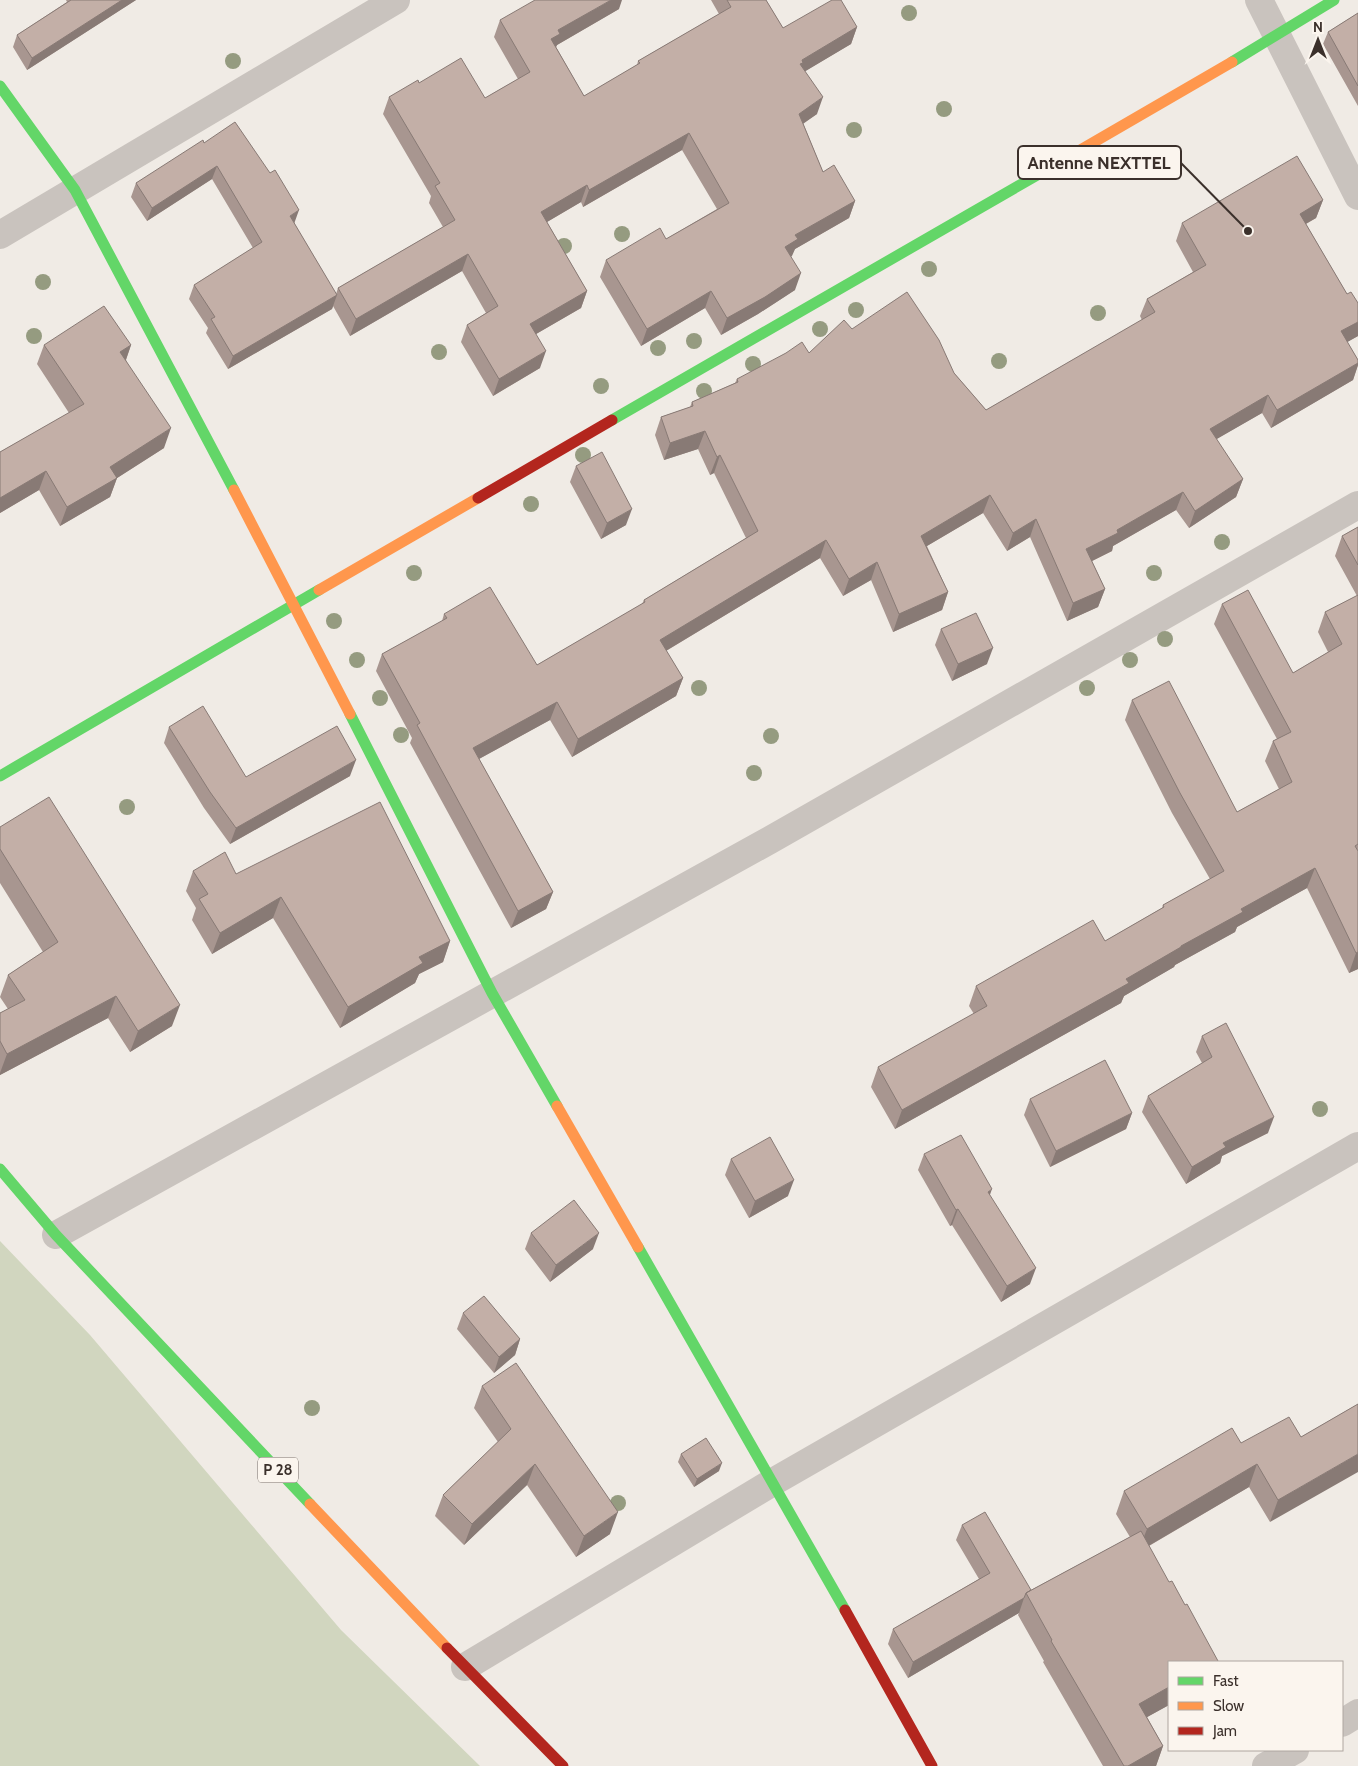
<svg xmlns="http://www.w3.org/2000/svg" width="1358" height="1766" font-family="Cabin,sans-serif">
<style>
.green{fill:#d1d6bf}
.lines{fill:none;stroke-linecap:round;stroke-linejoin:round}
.street{stroke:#c9c3be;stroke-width:28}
.fast{stroke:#63d668;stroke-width:11}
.slow{stroke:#ff974d;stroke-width:11}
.jam{stroke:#b3261e;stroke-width:11}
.tree{fill:#959b80}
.wall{fill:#a89690}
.shaded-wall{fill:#887a75}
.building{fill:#c3afa7;stroke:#887a75}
.labels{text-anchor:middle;stroke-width:4.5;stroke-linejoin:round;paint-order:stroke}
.shield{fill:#fbf5ee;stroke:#756b66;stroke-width:1}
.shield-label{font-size:15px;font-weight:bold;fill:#3b302b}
.leader{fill:none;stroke:#3b302b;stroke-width:2}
.callout-dot{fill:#3b302b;stroke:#fbf5ee;stroke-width:2}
.callout{fill:#fbf5ee;stroke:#3b302b;stroke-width:2}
.callout-label{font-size:18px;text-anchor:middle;font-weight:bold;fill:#3b302b}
</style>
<rect width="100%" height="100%" fill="#f0ebe5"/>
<path class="green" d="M0,1241L90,1335L341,1630L480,1766H0Z"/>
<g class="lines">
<path class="street" d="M1259,0L1358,196
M0,235L396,0
M56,1235L770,840L1358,505
M465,1667L773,1482L1358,1146
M1342,1723L1358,1713
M1266,1766L1295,1750"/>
<path class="fast" d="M1232,62L1334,0
M0,86L75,190L234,490
M612,420L1039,174
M350,714L492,993L557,1106
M0,776L319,590
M0,1169L56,1235L310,1504
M638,1247L845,1610"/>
<path class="slow" d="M1039,174L1232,62
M234,490L350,714
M319,590L478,498
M557,1106L638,1247
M310,1504L447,1648"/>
<path class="jam" d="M478,498L612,420
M845,1610L932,1766
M447,1648L563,1766"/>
</g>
<g class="tree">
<circle cx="909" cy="13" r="8"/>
<circle cx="233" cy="61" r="8"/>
<circle cx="944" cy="109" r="8"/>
<circle cx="854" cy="130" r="8"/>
<circle cx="622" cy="234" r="8"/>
<circle cx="564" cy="246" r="8"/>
<circle cx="929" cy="269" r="8"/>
<circle cx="43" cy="282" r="8"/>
<circle cx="856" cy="310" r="8"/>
<circle cx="1098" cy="313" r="8"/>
<circle cx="820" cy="329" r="8"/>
<circle cx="34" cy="336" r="8"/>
<circle cx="694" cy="341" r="8"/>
<circle cx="658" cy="348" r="8"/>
<circle cx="439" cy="352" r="8"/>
<circle cx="999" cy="361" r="8"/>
<circle cx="753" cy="364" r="8"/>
<circle cx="601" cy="386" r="8"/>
<circle cx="704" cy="391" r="8"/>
<circle cx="583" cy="455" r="8"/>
<circle cx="531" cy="504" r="8"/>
<circle cx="1222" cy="542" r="8"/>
<circle cx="414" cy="573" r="8"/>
<circle cx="1154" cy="573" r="8"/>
<circle cx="334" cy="621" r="8"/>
<circle cx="1165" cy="639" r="8"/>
<circle cx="357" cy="660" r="8"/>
<circle cx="1130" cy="660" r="8"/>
<circle cx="699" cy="688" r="8"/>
<circle cx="1087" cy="688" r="8"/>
<circle cx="380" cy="698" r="8"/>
<circle cx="401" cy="735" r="8"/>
<circle cx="771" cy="736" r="8"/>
<circle cx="754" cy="773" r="8"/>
<circle cx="127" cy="807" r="8"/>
<circle cx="1320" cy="1109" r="8"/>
<circle cx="312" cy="1408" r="8"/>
<circle cx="618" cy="1503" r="8"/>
</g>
<path class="wall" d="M66,0H136L27,70L13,47L17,35L67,2Z
M711,0H766L783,28L857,27L851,44L805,71L817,114L803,123L823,172L855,201L849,218L795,249L791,256L795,290L758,314L721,335L705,308L641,346L600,277L606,260L666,239L717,209L682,150L583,207L581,202L547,222L587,291L581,308L536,334L540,368L493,396L461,342L467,325L486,313L462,271L350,336L333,306L332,309L228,369L206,333L208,328L189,299L194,285L253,248L212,179L147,221L131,197L136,183L204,143L294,223L336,294L338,288L443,227L429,203L431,196L383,114L389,97L419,83L485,98L518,79L494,37L500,20L619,9L557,45L556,47L584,96L637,65L638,61L719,14Z
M1358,13V106L1323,44L1328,32Z
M1323,200L1316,218L1306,224L1347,294L1358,303V336L1347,342L1358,360V365L1353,380L1271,428L1262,413L1216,439L1243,479L1236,497L1189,528L1176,510L1113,546L1112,551L1092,561L1105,589L1098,607L1067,621L1030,537L1007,551L983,513L927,546L948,592L942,610L893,632L871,580L843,596L820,558L666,651L683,678L676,696L572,757L550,720L479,759L553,892L546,909L511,928L410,743L412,738L376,671L382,654L442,621L444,614L537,665L642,604L644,600L746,538L714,473L710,475L698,449L664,460L655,435L661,417L690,407L692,402L735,383L737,379L809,353L852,329L954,373L986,410L1142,320L1140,316L1147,299L1193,272L1176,241L1182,223Z
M44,345H131L126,360L164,448L117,478L110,497L60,526L39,490L0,513V452L69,413L37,364Z
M576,466L626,525L601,539L570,482Z
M1358,527V969L1349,973L1307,888L1237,927L1235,932L1175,965L1174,967L1124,996L1121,1003L895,1129L871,1087L878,1067L974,1014L969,1006L976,986L1105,941L1162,908L1163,905L1210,879L1172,813L1125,720L1132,700L1237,812L1279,789L1265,761L1273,741L1277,739L1214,624L1222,604L1293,673L1328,652L1318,632L1325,612L1357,596L1335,556L1342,536Z
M941,629L987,664L952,681L935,645Z
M169,727L246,777L350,776L230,844L204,808L164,743Z
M0,827L172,1026L130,1052L108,1018L0,1075V1013L8,1009L0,997L8,975L43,952L0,883Z
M193,871L236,874L450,941L443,962L419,974L415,983L340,1028L273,918L212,954L192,920L196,908L186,891Z
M1202,1036L1268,1133L1222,1156L1220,1163L1186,1184L1142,1112L1148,1096L1202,1063L1196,1052Z
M1030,1099L1132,1113L1126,1129L1050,1167L1024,1115Z
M924,1154L990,1196L1030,1284L1001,1302L952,1225L950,1226L918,1170Z
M731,1159L788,1196L749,1218L725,1175Z
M531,1233L593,1249L550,1282L525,1249Z
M463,1313L520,1339L515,1355L494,1373L457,1329Z
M482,1386L610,1534L576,1557L527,1485L464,1545L435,1516L443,1495L498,1442L474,1408Z
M1358,1404L1270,1522L1249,1487L1149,1546L1169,1705L1147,1717L1163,1746L1156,1766H1103L1043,1662L1044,1661L1018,1615L1019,1613L908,1678L888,1644L893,1629L979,1579L956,1540L962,1525L1031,1590L1130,1537L1116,1514L1124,1491L1241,1443L1301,1437Z
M681,1454L719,1471L694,1487L678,1462Z"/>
<path class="shaded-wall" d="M122,0H136L27,70L32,58Z
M611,0H622L619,9L557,45L554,51L551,39L558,30Z
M857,27L851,44L799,75L802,60Z
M823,97L817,114L793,131L799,114Z
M689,133L682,150L583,207L589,190Z
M217,166L212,179L147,221L152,208Z
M587,185L581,202L535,229L541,212Z
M1323,200L1316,218L1293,231L1300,214Z
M855,201L849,218L795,249L792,256L779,264L785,247L795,235Z
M299,210L294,224L290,216Z
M468,254L462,271L350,336L356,319Z
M801,273L795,290L758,314L721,335L727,318Z
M587,291L581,308L524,341L530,324Z
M711,291L705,308L641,346L647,329Z
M337,295L332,309L228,369L233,356Z
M1358,322V336L1335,349L1341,331Z
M131,345L124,365L120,352Z
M546,351L540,368L493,396L499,379Z
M1358,363V365L1353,380L1271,428L1277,410Z
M1268,395L1262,413L1203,447L1210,429Z
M171,428L164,448L114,480L117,478L110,497L60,526L67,507L110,467Z
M705,431L698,449L664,460L670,443Z
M720,455L714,473L710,475L717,457Z
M46,471L39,490L0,513V498Z
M1243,479L1236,497L1189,528L1195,511Z
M1183,492L1176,510L1113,546L1112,551L1080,567L1086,549L1117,530Z
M990,495L983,513L915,553L921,536Z
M632,509L626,525L601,539L607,523Z
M1036,519L1030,537L1007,551L1013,533Z
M826,540L820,558L654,658L660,640Z
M877,562L871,580L843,596L849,579Z
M1105,589L1098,607L1067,621L1073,603Z
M948,592L942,610L893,632L899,614Z
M993,648L987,664L952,681L958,664Z
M683,678L676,696L572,757L578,739Z
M557,702L550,720L466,766L473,748Z
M356,760L350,776L230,844L236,828Z
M1315,868L1307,888L1237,927L1235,932L1175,965L1174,967L1124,996L1121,1003L895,1129L902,1110L1126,979L1241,909Z
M553,892L546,909L511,928L518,911Z
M281,897L273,918L212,954L220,933Z
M450,941L443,962L419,974L415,983L340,1028L348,1007L419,957Z
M1358,952V969L1349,973L1356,953Z
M116,996L108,1018L0,1075V1073L7,1054Z
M180,1005L172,1026L130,1052L138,1031Z
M1132,1113L1126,1129L1050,1167L1056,1151Z
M1274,1117L1268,1133L1222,1156L1220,1163L1186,1184L1192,1167L1223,1143Z
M794,1180L788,1196L749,1218L755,1201Z
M992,1189L986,1206L988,1192Z
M958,1209L952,1225L950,1226L956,1210Z
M599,1233L593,1249L550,1282L556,1265Z
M1036,1268L1030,1284L1001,1302L1007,1286Z
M520,1339L515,1355L494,1373L499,1357Z
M1358,1454V1472L1270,1522L1278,1500Z
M722,1463L719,1471L694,1487L697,1479Z
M535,1464L527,1485L464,1545L472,1524Z
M1257,1464L1249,1487L1138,1552L1147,1529Z
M618,1512L610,1534L576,1557L584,1536Z
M1024,1598L1019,1613L908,1678L913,1662Z
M1169,1687V1705L1131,1726L1139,1704Z
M1163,1746L1156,1766H1128Z"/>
<path class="building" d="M71,0H122L32,58L17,35Z
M535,0H611L558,30L560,34L551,39L584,96L640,63L638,61L731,7L727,0H766L783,28L832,0H841L857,27L802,60L803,63L800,64L823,97L799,114L823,172L834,165L855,201L795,235L798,239L785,247L801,273L765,297L727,318L711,291L647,329L606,260L660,228L666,239L729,203L689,133L589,190L587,185L541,212L587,291L530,324L546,351L499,379L467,325L498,306L468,254L356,319L338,288L455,220L435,186L440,183L389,97L418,80L419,83L461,58L485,98L530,72L500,20Z
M1358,13V86L1328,32Z
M235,122L270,173L275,170L299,210L290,216L337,295L233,356L211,319L215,317L194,285L262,242L217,166L152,208L136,183L203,140L204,143Z
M1297,156L1323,200L1300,214L1347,294L1351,292L1358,303V322L1341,331L1358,360V363L1277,410L1268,395L1210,429L1243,479L1195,511L1183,492L1117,530L1118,533L1086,549L1105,589L1073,603L1036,519L1013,533L990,495L921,536L948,592L899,614L877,562L849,579L826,540L660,640L683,678L578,739L557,702L473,748L553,892L518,911L417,725L420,723L382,654L447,618L444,614L490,587L537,665L645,602L644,600L758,531L720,455L717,457L705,431L670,443L661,417L693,406L692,402L738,382L737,379L786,353L802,342L809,353L844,320L852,329L907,292L939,340L954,373L986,410L1155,312L1147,299L1206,265L1182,223Z
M104,306L131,345L120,352L171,428L110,467L117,478L67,507L46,471L0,498V452L84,404L44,345Z
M602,452L632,509L607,523L576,466Z
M1358,527V565L1342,536Z
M1248,590L1293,673L1342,644L1325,612L1358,595V844L1355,846L1358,851V952L1356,953L1315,868L1241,909L1243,912L1181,946V947L1126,979L1129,983L902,1110L878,1067L987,1006L976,986L1093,920L1105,941L1164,907L1163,905L1224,871L1180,793L1132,700L1169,681L1237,812L1292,782L1273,741L1291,732L1222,604Z
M976,613L993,648L958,664L941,629Z
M203,706L246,777L337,726L356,760L236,828L210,792L169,727Z
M49,797L180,1005L138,1031L116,996L7,1054L0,1041V1013L25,1000L8,975L58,942L0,849V827Z
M380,802L450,941L419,957L423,963L348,1007L281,897L220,933L199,899L208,894L193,871L225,852L236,874Z
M1226,1023L1274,1117L1223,1143L1226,1147L1192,1167L1148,1096L1212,1057L1202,1036Z
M1105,1060L1132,1113L1056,1151L1030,1099Z
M961,1135L992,1189L988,1192L1036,1268L1007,1286L958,1209L956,1210L924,1154Z
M770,1137L794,1180L755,1201L731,1159Z
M574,1200L599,1233L556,1265L531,1233Z
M484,1296L520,1339L499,1357L463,1313Z
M516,1363L618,1512L584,1536L535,1464L472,1524L443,1495L511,1429L482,1386Z
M1358,1404V1454L1278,1500L1257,1464L1147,1529L1124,1491L1232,1428L1241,1443L1289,1417L1301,1437Z
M706,1438L722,1463L697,1479L681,1454Z
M985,1512L1031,1590L1026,1593L1024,1598L913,1662L893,1629L990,1573L962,1525Z
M1141,1531L1169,1582L1172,1581L1185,1605L1187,1604L1218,1661L1216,1662H1169V1687L1139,1704L1163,1746L1128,1766H1124L1051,1641L1052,1640L1026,1593Z"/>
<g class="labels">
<rect class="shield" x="258" y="1457.5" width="40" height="25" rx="4"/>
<g class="shield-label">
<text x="278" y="1475">P 28</text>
</g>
</g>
<path class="leader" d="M1248 231L1181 163"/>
<circle class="callout-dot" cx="1248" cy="231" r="5"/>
<rect class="callout" x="1018" y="146" width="163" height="33" rx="5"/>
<g class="callout-label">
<text x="1099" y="169">Antenne NEXTTEL</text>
</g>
<rect x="1168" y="1661" width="175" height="90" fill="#fbf5ee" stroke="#aea6a0"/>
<rect x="1178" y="1677" width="25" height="8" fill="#63d668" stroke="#aea6a0"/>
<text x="1213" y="1686" font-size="15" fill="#3b302b">Fast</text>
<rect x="1178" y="1702" width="25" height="8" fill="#ff974d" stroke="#aea6a0"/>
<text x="1213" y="1711" font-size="15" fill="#3b302b">Slow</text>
<rect x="1178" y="1727" width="25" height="8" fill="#b3261e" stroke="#aea6a0"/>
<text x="1213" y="1736" font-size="15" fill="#3b302b">Jam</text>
<g transform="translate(1318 40)" stroke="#fbf5ee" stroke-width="4" paint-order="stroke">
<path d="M0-4L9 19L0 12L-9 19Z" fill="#3b302b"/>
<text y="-8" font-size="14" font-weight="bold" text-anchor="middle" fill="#3b302b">N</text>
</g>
</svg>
